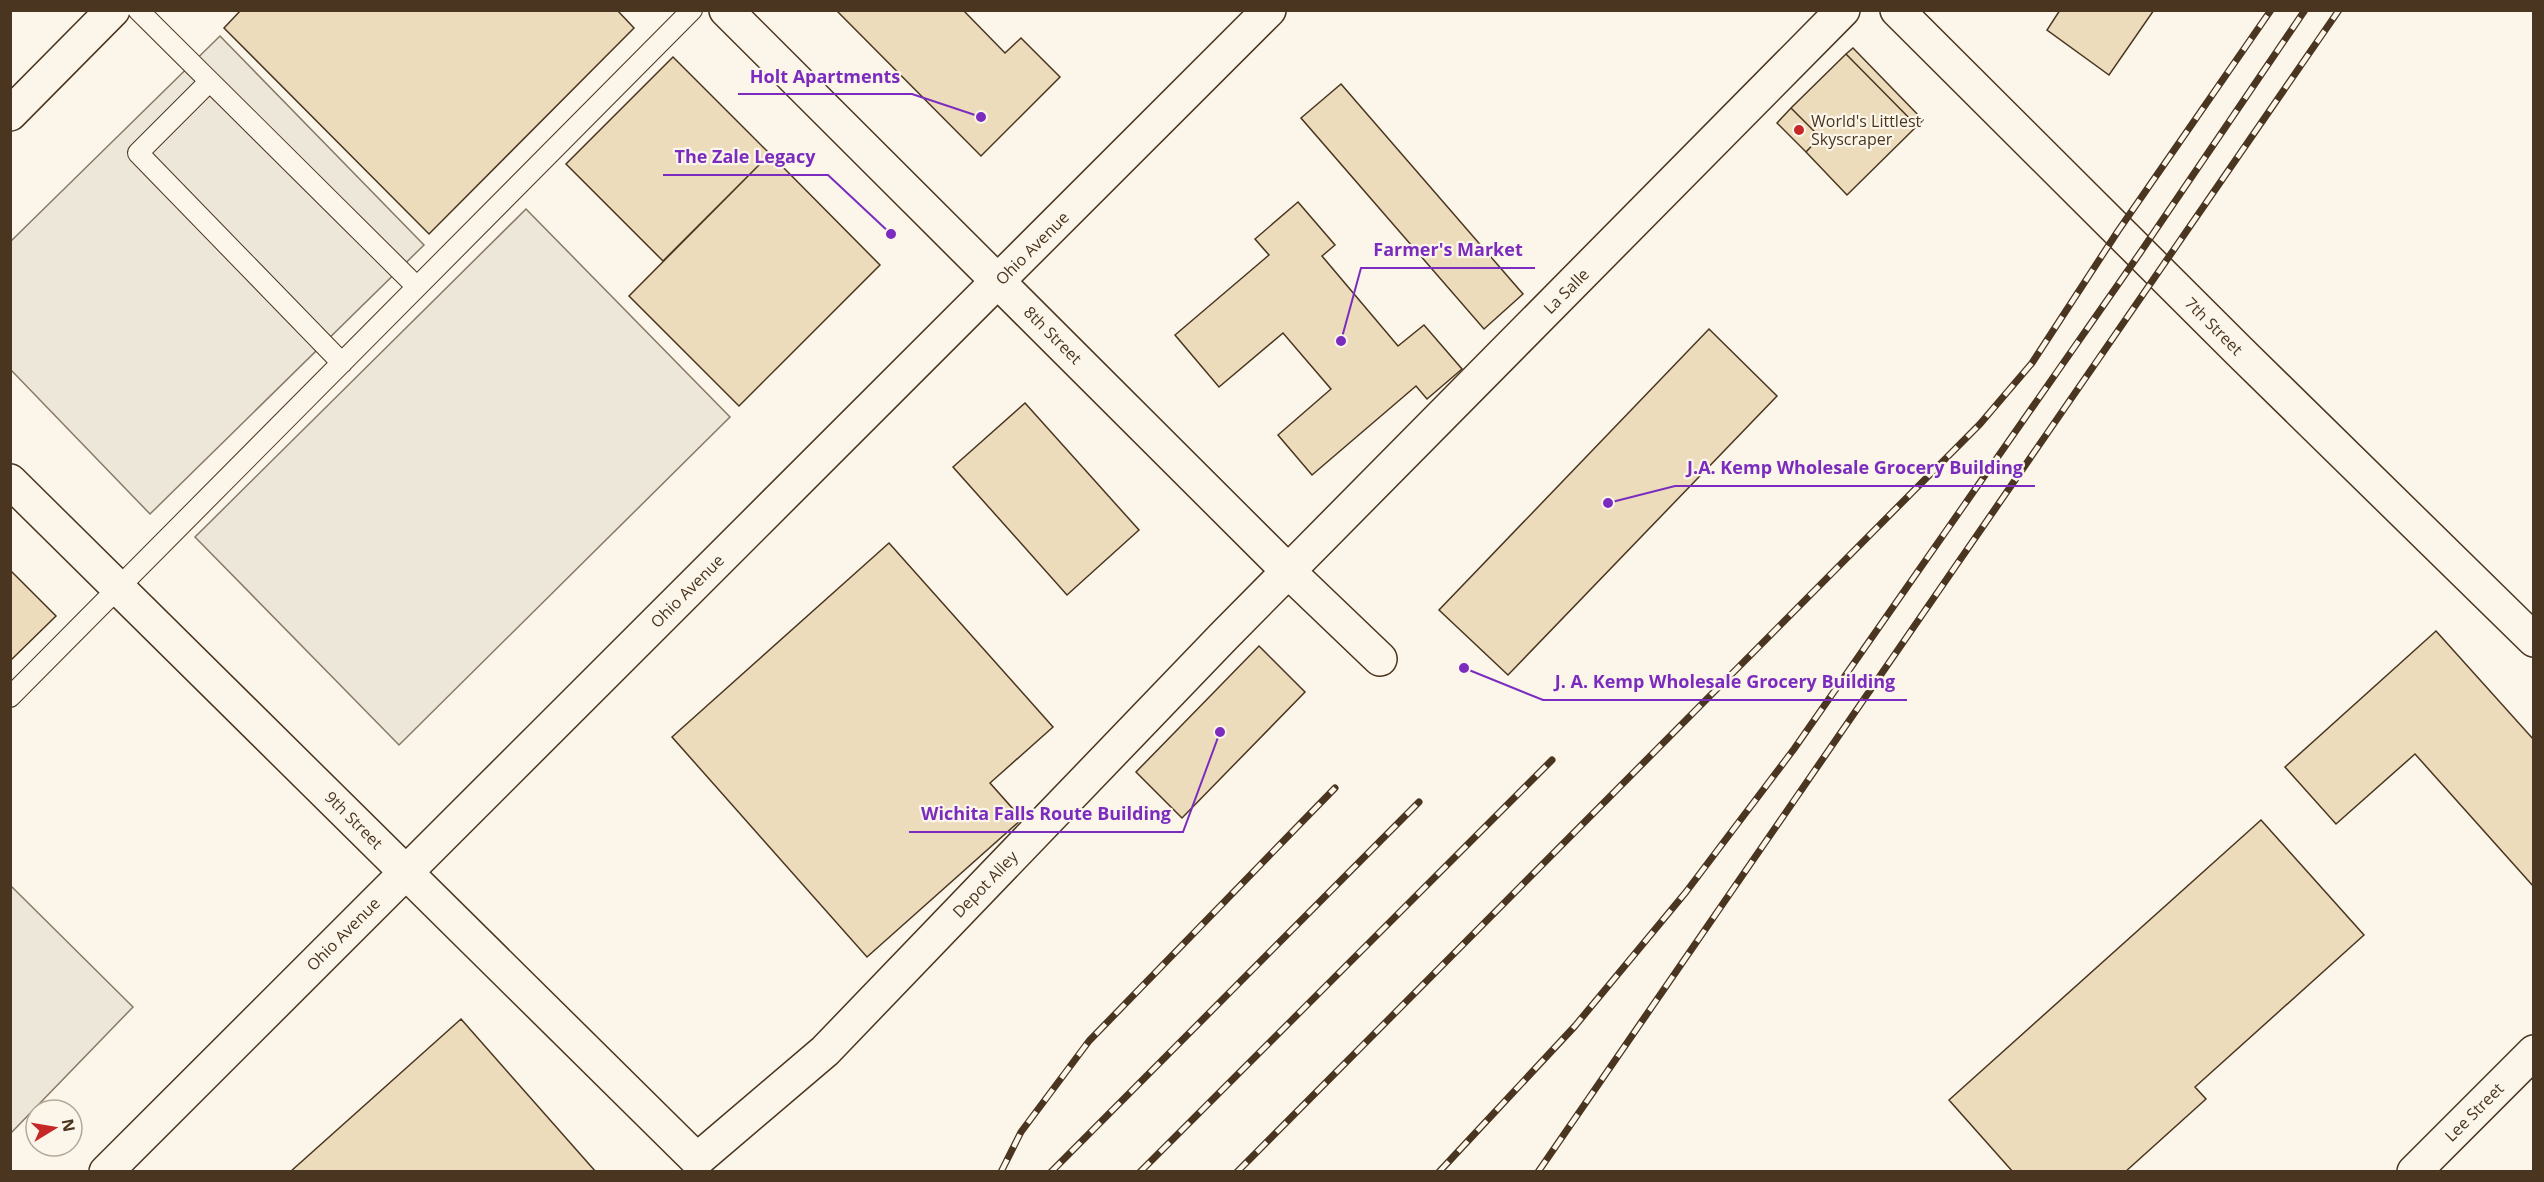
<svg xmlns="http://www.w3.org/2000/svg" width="2544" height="1182" font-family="'Open Sans',sans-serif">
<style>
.parking{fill:#ede7d9;stroke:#887966;stroke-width:1.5}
.building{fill:#ecdcbc;stroke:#4a3520;stroke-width:1.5}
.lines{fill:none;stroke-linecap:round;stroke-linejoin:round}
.lane-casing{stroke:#4a3520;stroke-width:22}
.street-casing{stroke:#4a3520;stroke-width:36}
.secondary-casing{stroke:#4a3520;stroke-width:36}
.lane{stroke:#fbf6e9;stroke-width:20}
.street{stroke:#fbf6e9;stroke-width:33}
.secondary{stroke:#fbf6e9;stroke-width:33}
.rail-casing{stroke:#4a3520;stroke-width:7}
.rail{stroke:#fbf6e9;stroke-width:4.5;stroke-dasharray:14;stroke-linecap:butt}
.poi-dot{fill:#c62828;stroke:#fbf6e9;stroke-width:2}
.labels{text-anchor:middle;stroke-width:4.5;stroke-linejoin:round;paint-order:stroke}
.poi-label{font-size:16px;fill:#4a3520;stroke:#fbf6e9;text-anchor:start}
.street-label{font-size:16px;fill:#4a3520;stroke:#fbf6e9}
.leader{fill:none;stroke:#7b2cbf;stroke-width:2}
.callout-dot{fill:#7b2cbf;stroke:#fbf6e9;stroke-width:2}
.callout-label{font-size:18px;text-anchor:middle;font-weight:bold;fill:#7b2cbf;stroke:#fbf6e9;stroke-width:4.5;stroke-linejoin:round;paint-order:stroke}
</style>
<rect width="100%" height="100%" fill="#fbf6e9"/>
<path class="parking" d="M220,36L424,245L150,514L11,370V241Z
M526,209L730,417L399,745L195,537Z
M11,886L133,1007L11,1133H10Z"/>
<path class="building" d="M241,10H617L634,28L429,234L224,28Z
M836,10H963L1005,53L1021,38L1060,77L981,156Z
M2060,10H2154L2109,75L2047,30Z
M1853,48L1923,120L1917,126L1846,54Z
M1846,54L1917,126L1847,195L1806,152L1820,137L1791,108Z
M673,57L770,154L663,261L566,164Z
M1341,84L1523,294L1484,329L1301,118Z
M1791,108L1820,137L1806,152L1777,123Z
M770,154L880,265L739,406L629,296Z
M1298,202L1335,245L1322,256L1398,346L1424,325L1462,369L1427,399L1416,386L1312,475L1278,435L1331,389L1283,333L1219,387L1175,335L1269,255L1255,239Z
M1709,329L1777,396L1508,675L1439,610Z
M1025,403L1139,530L1067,595L953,467Z
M889,543L1053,727L990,783L1022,819L867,957L672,737Z
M10,570L56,616L10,661Z
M2436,631L2534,740V887L2415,754L2336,824L2285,767Z
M1259,646L1305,692L1182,818L1136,772Z
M2261,820L2364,935L2195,1087L2206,1099L2125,1172H2013L1949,1100Z
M461,1019L596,1172H290Z"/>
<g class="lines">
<defs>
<path id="lane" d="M138,10L417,287
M209,82L138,153L342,363
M10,697L692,10"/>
<path id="street" d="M726,10L1288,571L1380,659
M10,114L113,10
M10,481L697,1160L825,1051L1224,636L1843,10
M106,1172L1269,10
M2414,1172L2534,1052"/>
<path id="secondary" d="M1897,10L2240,352L2534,640"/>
</defs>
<use href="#lane" class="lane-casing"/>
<use href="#street" class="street-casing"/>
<use href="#secondary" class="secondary-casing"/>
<use href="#lane" class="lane"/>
<use href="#street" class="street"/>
<use href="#secondary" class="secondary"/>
<defs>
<path id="rail" d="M1001,1172L1021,1132L1089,1041L1335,788
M1051,1172L1419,802
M1140,1172L1552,760
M1237,1172L1980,424L2032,363L2118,231L2271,10
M1439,1172L1575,1026L1686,892L1794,749L2140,253L2305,10
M1538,1172L2339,10"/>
</defs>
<use href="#rail" class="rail-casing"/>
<use href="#rail" class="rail"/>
</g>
<circle class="poi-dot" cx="1799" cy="130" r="6"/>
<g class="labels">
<g class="poi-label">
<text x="1811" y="127">World's Littlest<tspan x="1811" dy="18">Skyscraper</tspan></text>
</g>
<g class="street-label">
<text transform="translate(1032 248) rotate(-45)" y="6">Ohio Avenue</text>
<text transform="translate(1566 291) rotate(-45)" y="6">La Salle</text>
<text transform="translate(2214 326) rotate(45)" y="6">7th Street</text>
<text transform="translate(1053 335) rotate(45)" y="6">8th Street</text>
<text transform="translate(687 591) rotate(-45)" y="6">Ohio Avenue</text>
<text transform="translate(354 820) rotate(45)" y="6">9th Street</text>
<text transform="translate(985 884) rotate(-46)" y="6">Depot Alley</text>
<text transform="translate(343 934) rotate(-45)" y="6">Ohio Avenue</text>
<text transform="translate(2474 1112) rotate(-45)" y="6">Lee Street</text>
</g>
</g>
<path class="leader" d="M981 117L912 94H738M891 234L828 175H663M1341 341L1361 268H1535M1608 503L1675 486H2035M1464 668L1543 700H1907M1220 732L1183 832H909"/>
<g class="callout-dot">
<circle cx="981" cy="117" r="6"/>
<circle cx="891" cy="234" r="6"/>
<circle cx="1341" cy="341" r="6"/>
<circle cx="1608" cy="503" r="6"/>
<circle cx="1464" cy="668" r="6"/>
<circle cx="1220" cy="732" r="6"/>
</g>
<g class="callout-label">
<text x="825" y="83">Holt Apartments</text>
<text x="745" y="163">The Zale Legacy</text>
<text x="1448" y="256">Farmer's Market</text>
<text x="1855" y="474">J.A. Kemp Wholesale Grocery Building</text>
<text x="1725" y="688">J. A. Kemp Wholesale Grocery Building</text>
<text x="1046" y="820">Wichita Falls Route Building</text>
</g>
<rect width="2544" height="1182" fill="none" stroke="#4a3520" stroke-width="24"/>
<g transform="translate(54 1128) rotate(79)"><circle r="28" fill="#fbf6e9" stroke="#b4a999" stroke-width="1.5"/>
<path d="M0-4.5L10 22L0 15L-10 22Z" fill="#c62828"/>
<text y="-9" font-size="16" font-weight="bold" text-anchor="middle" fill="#4a3520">N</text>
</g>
</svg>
